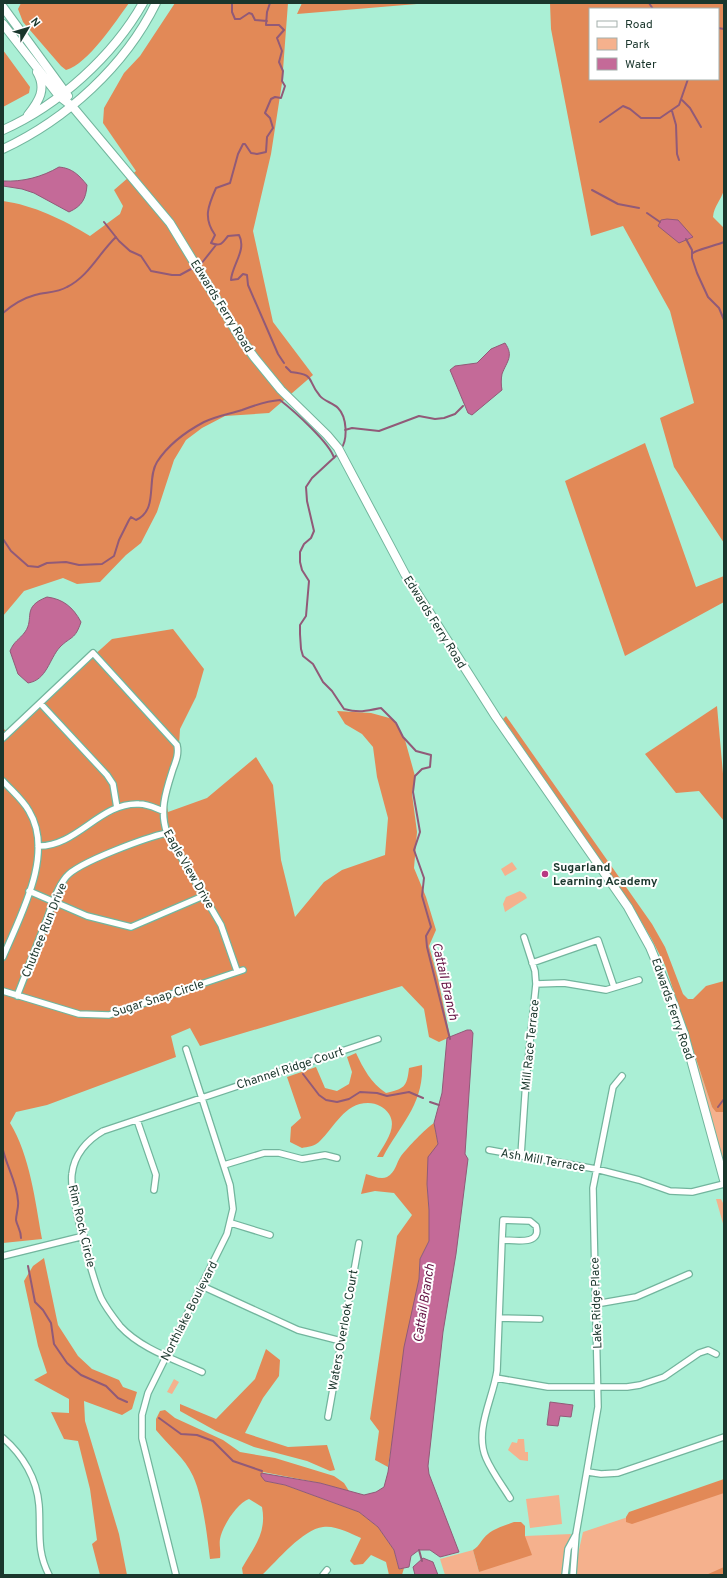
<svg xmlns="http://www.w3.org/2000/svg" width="727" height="1578" font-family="Overpass,sans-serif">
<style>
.green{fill:#f5b18d}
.forest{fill:#e28957;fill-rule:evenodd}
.water{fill:#c46a98;stroke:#915a78}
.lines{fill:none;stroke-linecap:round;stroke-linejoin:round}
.stream{stroke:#915a78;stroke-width:2}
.street-casing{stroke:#72b59d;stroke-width:8}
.secondary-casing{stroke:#72b59d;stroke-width:10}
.street{stroke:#fff;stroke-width:5.5}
.secondary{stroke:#fff;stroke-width:8}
.poi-dot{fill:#b83782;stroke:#fff;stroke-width:1.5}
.labels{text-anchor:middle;stroke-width:4;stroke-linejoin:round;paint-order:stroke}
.street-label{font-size:12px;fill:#1a362c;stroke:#fff}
.poi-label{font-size:12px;font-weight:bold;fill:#1a362c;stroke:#fff;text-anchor:start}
.water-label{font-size:13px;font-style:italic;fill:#641243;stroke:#fff}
</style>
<rect width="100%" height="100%" fill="#aaefd5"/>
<path class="green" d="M512,862L517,869L505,876L501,869Z
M520,891L525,894L527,898L505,912L503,904L506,897Z
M674,993L712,1107L724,1112V1165Z
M716,1199H721L724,1205V1227Z
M174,1379L179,1382L172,1394L167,1392Z
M518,1439H524L525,1452H528V1461L520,1460L508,1450L512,1442L517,1443Z
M724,1485V1575H576V1563L583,1532Z
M559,1495L562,1524L530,1528L526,1499Z
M571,1534L564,1560L562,1575H445L440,1559L473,1550L479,1572L525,1536Z"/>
<path class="forest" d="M21,3H129C116,21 88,64 66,70L61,66L23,22L18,9Z
M175,3H288L282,83L271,154L253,231L273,322L313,375L269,413L225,416L202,428L186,440L174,460L157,512L141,543L126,555L100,582L77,584L63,578L24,591L3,616V201C33,205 64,220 90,236L120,214L123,206L114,190L136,171L103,123L104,108L124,73L140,56Z
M302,3H429L297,14Z
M550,3H724V190C721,200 714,206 713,217L724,228V543L674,467L660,418L694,403L670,311L623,226L591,236L551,29ZM590,9H718V79H590Z
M3,50L30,87L29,93L3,107Z
M645,443L696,587L724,576V602L625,656L565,481Z
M173,629L204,669L196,697L180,729L179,745L165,794L168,812L207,798L256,757L273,785L281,860L295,917L324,882L342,870L385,855L388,818L377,777L373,747L362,734L345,724L337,711L371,713L393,719L405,740L415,776L412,794L417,832L414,868L426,897L436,930L429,946L438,979L450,1037L439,1042L429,1037L424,1009L402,986L200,1046L190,1028L171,1036L176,1057L47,1105L16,1112L10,1123C30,1156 35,1200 42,1239L3,1243V728L8,733L112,639Z
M717,706L724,785V821L699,791L676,793L645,754Z
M506,716L652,924L665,947L683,994L688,999H693L706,986L724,981V1112H716L712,1107L665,965L651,938L630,903L503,719Z
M356,1053C363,1068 371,1083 386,1093C404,1089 407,1087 409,1068L422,1065C424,1104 400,1125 383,1157H377C384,1144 398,1128 389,1114C384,1107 377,1103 368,1103C344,1103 335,1127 319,1142C315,1146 307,1147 302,1148L290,1142L291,1127L301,1118L287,1077L316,1067L325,1088L337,1091L349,1084L352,1072L347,1057Z
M434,1123L438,1144L427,1184L429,1210V1241L420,1259L419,1279L388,1467L375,1460L379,1431L370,1419L397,1236L412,1215L394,1193L375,1191L361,1194L366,1174C373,1176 381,1180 387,1177C396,1172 396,1163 401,1156C408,1147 425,1129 434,1123Z
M44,1258L58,1325L78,1356L92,1369L119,1380L123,1387L137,1392L132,1409L122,1415L84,1401L85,1421L119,1534L127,1575H100L92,1544L97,1540L90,1489L78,1441L64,1439L51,1412L69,1413V1399L34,1380L47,1373L38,1346L24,1281L33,1266Z
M266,1349L280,1360L279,1376L263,1398L245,1433L288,1447L327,1445L335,1470L330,1471L307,1461L254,1447L216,1431L180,1411V1404L216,1419L255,1379Z
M165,1410L175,1418L223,1440L240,1452L275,1458L334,1476L344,1483L349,1491L320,1483L263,1472L265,1481L285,1485L359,1512L378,1527L394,1550L399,1569L404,1568L402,1575H389L386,1562L371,1555L363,1564L354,1565L350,1561L361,1538C350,1533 335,1525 323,1527C303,1529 277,1561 262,1575H243L242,1568C254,1547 267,1533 262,1507L249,1499C237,1503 222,1527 220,1539C219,1545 221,1551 220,1558L210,1559C207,1535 203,1498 193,1476C185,1458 168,1445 156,1430V1419L160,1411Z
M724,1479V1493L632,1524L626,1522V1517L629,1512Z
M514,1522H521L525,1526V1536L532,1555L479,1572L473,1550C480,1546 482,1538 488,1534C495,1528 506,1525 514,1522Z
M724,1567V1575H706Z"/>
<path class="water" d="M59,167C72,168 79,175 87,185C86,199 82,206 69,212L34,193L22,189L3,186V181C23,182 42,177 59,167Z
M667,219L678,220L693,237L679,243L658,226L661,220Z
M505,343C514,356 507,361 502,374C501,379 501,385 502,390L472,415L468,413L450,370L455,366L477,363L491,349Z
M47,597C63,599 73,607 81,622C75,640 71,636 60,647C49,659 47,680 28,683L18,674L10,651C14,641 19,640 25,632C35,618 21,607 47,597Z
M467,1030H471L473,1033L465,1154L468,1159L456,1254L443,1332L428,1466L429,1474L459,1552L440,1557L430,1550H419L411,1556L409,1567L399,1569L394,1550L378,1527L359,1512L285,1485L265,1481L261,1476V1473L320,1483L364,1495L376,1492L384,1487L388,1472L404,1347L419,1279L420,1259L429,1241V1210L427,1184L428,1157L438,1144L434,1123L442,1093L447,1038Z
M550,1402L573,1405L571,1417L560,1416L558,1426L547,1425Z
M423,1558L433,1562L438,1575H415L413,1567Z"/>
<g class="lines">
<path class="stream" d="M232,3V12L235,19H240L249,13L252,14L255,20L267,21
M270,3L267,12L266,25H279L284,30L277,38L282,51L279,62L283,71L282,81L285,86L281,98L275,97L271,99L265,113L270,118L273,128L267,137L266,152L257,154L251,153L245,144H243L238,154L230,183L216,188C208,206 203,218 215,235L211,243C221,247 222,243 228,236L239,235C247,250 232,265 231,280L238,279L243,274L247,275L248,285L278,354L284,363
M649,3L653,9
M718,28L724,29
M682,100L690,108L701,127
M672,111L676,125L677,154L679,160
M600,122L623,106L630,109L641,118H660L679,105L688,79
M592,190L618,204L639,208
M647,213L660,222
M104,222L119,241L130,251L141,256L151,271L172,275H180L191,269
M686,239L692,250V258L697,273L708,297L719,308L724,320
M693,253C696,250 717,245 724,242
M201,264L216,245
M3,313C11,306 24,298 35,295C46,292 57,293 67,287C89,276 99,253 116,237
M286,367L291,372C317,375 306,380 320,396C324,401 333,403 338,408C347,417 348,439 341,449
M345,430L352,428L379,431L419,416L435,419L444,418L455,414L463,406
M339,453L312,478L306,487L307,501L314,531L311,538L304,544L300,552V562L302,570L309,581L306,616L300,625V634L301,649L303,656L313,664L323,682L332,691L344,709C359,713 367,711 381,708L396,723L403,737L416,751L431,755L430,767L422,769L415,776L413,792L420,832L414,850L424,878L422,896L431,927L426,936L427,947L450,1039
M3,530V539
M3,539L11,551L28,566L38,567L47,563L66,562L79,565L102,564L114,556L119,540L129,520L131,517L136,520C159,510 146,479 157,462C168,445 187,431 204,422C216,416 229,414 242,410C255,405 266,401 280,400C294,411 330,443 334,458
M303,1074L319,1095L326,1100L337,1102L349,1099L360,1092L377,1093L387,1096L409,1092L423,1098
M430,1102L439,1105
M718,1107L724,1099
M3,1150C7,1167 17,1183 18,1201C19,1207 16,1214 16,1220C17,1226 21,1230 21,1238
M28,1266L35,1302L43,1310L51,1323L54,1344L67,1363L81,1375L106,1386L118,1398L127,1402
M159,1418L181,1434L197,1435L213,1441L233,1461L262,1471
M419,1550L422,1561"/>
<defs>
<path id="street" d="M40,703L107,775L113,784L117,808
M3,738L93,653L177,745C179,754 176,761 173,769C166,791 159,810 167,833L221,925L237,971
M3,781C12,791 23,800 29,811C55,854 20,916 3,957
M38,846C77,847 100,802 139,804C148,804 155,808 163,811
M29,891L87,916L131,927L201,897L204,893
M532,963L598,940L614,987
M536,984L564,983L606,990L639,980
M3,991L79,1014L109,1015L243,970
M17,996C27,970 37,945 47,919C52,905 57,888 66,877C78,862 148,837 167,833
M137,1120L156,1175L154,1190
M489,1150L596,1169L639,1180L670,1191L692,1192L724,1184
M521,1155L526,1081L536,984L535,971L524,937
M224,1165L264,1153H279L302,1159L325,1155L337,1158
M503,1220L530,1221L536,1226C542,1246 514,1240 502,1240Z
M231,1223L270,1235
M502,1240L497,1371C493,1399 474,1430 486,1458C492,1472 502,1485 510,1498
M3,1256L84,1236
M202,1286L298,1330L341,1341
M596,1304L636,1297L689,1274
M500,1318L540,1319
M202,1372C174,1359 141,1349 120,1326C113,1317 106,1308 101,1298C93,1279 69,1193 72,1174C74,1155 87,1140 103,1131L378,1039
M496,1378L548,1387H627L640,1385L664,1377L699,1353L708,1350L716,1354
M328,1417L359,1243
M3,1438C23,1455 37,1479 39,1505C41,1531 36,1550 49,1575
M588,1472L601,1474L618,1473L724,1437
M176,1575L142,1438V1415L148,1393L227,1234L233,1209L230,1185L186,1049
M323,1575L327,1570
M565,1575L568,1549L575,1536
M573,1575L576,1534L598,1407L593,1188L613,1087L622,1076"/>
<path id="secondary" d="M3,7L68,96
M3,24L59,96L72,106L170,223L239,336L254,357L281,390L327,435L338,448L405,574L496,717L628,907L650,947L670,995L684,1034L724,1180
M28,115C39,101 47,89 37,72
M3,130C59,105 113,56 143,3
M3,149C67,119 125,66 156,3"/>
</defs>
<use href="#street" class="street-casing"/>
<use href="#secondary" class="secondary-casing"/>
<use href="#street" class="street"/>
<use href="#secondary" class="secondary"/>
</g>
<circle class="poi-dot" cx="545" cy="874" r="4"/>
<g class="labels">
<g class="street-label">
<text transform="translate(222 306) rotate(58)" y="4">Edwards Ferry Road</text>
<text transform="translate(435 622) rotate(58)" y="4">Edwards Ferry Road</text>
<text transform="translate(189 869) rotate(60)" y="4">Eagle View Drive</text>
<text transform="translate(44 930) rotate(-68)" y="4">Chutnee Run Drive</text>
<text transform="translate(158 998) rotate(-18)" y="4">Sugar Snap Circle</text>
<text transform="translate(673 1009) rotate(71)" y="4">Edwards Ferry Road</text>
<text transform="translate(530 1045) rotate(-84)" y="4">Mill Race Terrace</text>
<text transform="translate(290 1068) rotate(-18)" y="4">Channel Ridge Court</text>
<text transform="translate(543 1160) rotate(10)" y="4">Ash Mill Terrace</text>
<text transform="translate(82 1226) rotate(77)" y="4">Rim Rock Circle</text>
<text transform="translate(596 1303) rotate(-92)" y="4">Lake Ridge Place</text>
<text transform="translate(189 1311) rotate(-63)" y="4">Northlake Boulevard</text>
<text transform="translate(343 1330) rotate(-80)" y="4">Waters Overlook Court</text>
</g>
<g class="poi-label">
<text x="553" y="871">Sugarland<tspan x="553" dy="14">Learning Academy</tspan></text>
</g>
<g class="water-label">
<text transform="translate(446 981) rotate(77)" y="5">Cattail Branch</text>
<text transform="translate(423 1303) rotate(-81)" y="5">Cattail Branch</text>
</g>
</g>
<rect width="727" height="1578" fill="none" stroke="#1a362c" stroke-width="8"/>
<rect x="589" y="8" width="130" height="72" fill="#ffffff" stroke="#a3afab"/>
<rect x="597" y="21" width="20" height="6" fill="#ffffff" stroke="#a3afab"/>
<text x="625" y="28" font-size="12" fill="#1a362c">Road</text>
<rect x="597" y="38" width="20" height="12" fill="#f5b18d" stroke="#a3afab"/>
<text x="625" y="48" font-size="12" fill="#1a362c">Park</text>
<rect x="597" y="58" width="20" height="12" fill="#c46a98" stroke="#a3afab"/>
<text x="625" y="68" font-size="12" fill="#1a362c">Water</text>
<g transform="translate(28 28) rotate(52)" stroke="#ffffff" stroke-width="3" paint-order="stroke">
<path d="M0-3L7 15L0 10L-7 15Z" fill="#1a362c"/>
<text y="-6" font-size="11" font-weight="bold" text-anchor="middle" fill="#1a362c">N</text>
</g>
</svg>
